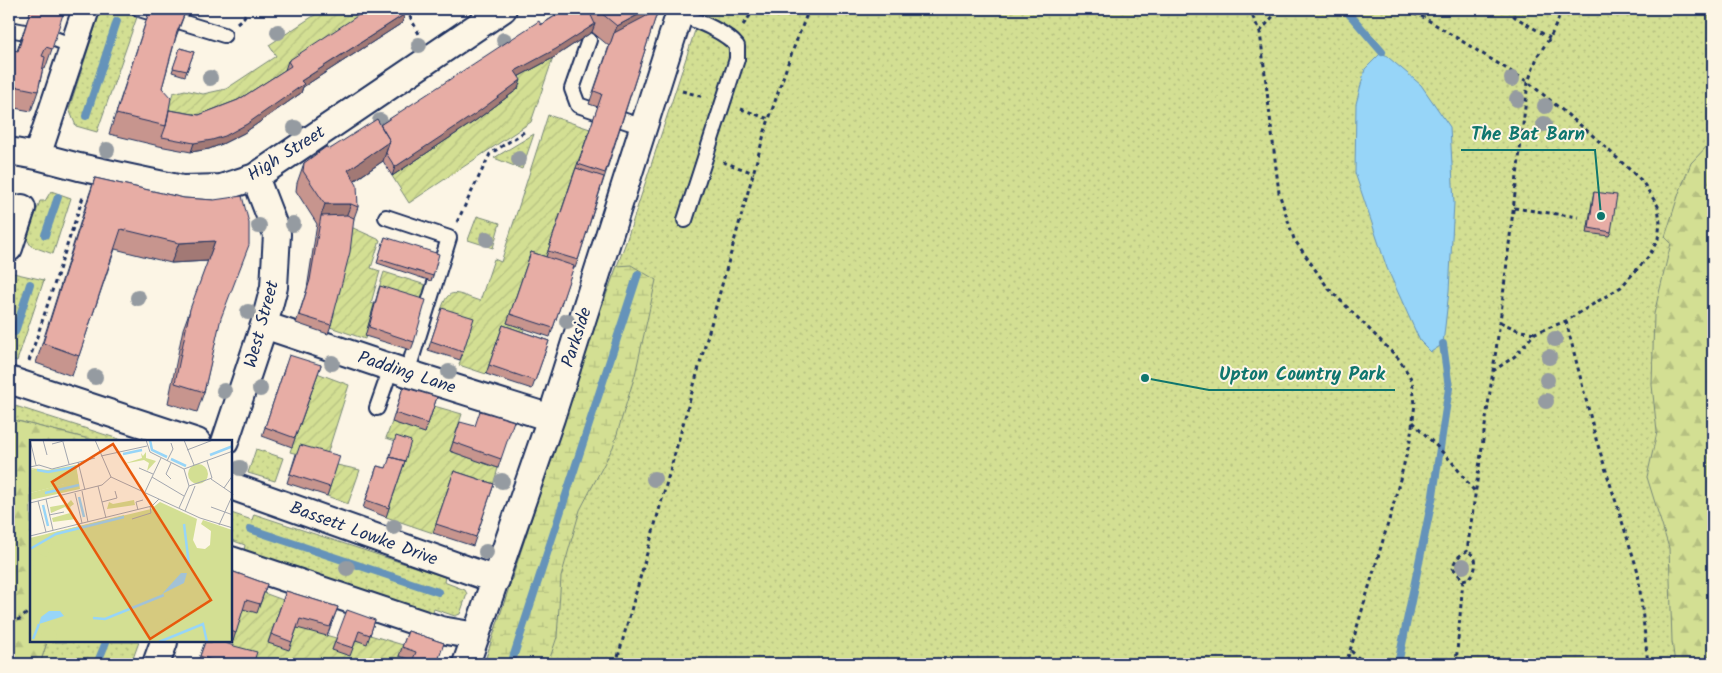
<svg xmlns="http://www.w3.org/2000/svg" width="1722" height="673" font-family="Kalam,sans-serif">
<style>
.grass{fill:url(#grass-dots);stroke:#778778}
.forest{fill:url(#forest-firs);stroke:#778778}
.wetland{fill:url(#wetland-marsh);stroke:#778778}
.garden{fill:url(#garden-furrows);stroke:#778778}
.water{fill:#97d5f8;stroke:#6593ba}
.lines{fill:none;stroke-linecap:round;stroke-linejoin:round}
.stream{stroke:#6593ba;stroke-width:8}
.lane-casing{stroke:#1b2f5e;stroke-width:18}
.street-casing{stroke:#1b2f5e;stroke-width:30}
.path{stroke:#1b2f5e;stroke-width:3;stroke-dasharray:4 4;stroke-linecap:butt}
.lane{stroke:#fcf5e5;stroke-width:14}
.street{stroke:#fcf5e5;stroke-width:26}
.tree{fill:#959ba1}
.wall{fill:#c7958e;stroke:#1b2f5e}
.shaded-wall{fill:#a27974;stroke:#1b2f5e}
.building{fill:#e7ada5;stroke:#1b2f5e}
.labels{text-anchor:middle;stroke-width:4;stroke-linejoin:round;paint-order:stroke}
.street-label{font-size:18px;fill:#1b2f5e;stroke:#fcf5e5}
.inset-river{fill:none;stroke:#97d5f8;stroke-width:2.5}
.inset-road{fill:none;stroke:#a2a6af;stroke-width:1}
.view{fill:#e8590c;fill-opacity:0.15;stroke:#e8590c;stroke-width:2.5}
.inset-edge{fill:none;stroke:#1b2f5e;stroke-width:2.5}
.leader{fill:none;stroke:#0f766e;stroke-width:2}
.callout-dot{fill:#0f766e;stroke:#fcf5e5;stroke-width:2}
.callout-label{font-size:19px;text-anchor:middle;font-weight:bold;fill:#0f766e;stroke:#fcf5e5;stroke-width:4;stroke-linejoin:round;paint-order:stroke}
</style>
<defs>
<pattern id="grass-dots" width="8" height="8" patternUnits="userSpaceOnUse" patternTransform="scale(1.25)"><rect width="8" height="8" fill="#d3df93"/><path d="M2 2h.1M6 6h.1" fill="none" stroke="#b5c081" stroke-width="1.8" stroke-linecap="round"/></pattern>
<pattern id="forest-firs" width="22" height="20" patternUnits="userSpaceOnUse" patternTransform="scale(1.25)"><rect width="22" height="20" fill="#d3df93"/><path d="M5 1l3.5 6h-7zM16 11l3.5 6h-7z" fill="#b5c081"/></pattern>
<pattern id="wetland-marsh" width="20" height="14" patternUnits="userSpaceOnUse" patternTransform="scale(1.25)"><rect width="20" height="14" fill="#d3df93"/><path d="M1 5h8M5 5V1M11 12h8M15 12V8" fill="none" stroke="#b5c081"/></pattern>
<pattern id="garden-furrows" width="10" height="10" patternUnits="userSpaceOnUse" patternTransform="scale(1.25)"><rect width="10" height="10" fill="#d3df93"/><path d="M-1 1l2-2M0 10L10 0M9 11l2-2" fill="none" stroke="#b5c081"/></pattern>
</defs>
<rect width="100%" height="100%" fill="#fcf5e5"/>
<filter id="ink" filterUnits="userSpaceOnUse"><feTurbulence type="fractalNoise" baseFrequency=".02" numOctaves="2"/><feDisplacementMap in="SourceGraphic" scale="10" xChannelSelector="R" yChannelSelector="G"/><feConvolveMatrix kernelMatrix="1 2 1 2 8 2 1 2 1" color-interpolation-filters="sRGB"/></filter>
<g filter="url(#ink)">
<path class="grass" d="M101,9H112L137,17L97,132L76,126L69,109Z
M702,9H1713V664H484L596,322L626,242Z
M534,134L522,169L494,158Z
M51,191L71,198L53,254L31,246L27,239L40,201H45Z
M477,216L500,223L493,248L468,240Z
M13,273L44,280L17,361L9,359V285Z
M9,404L128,442H93V440L10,419L9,421Z
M256,449L283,458L275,481L248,473Z
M231,513L252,520L254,514L445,577L444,582L465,590L467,594L460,614L455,616L434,609L432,614L244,551L245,545L231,540Z
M47,642H139L131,664H40Z"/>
<path class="forest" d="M1711,142L1713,143V664H1675L1672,641L1669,548L1647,477L1657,432L1652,385L1654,314L1671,243L1665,237L1679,193L1691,163Z
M9,419L93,440V442H31V642H47L40,664H9Z"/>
<path class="wetland" d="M631,265L656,280L635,375L613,447L580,510L561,577L557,637L548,664H484L596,322L617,266Z"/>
<path class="garden" d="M324,9H378L285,69L288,74L196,124L164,118L173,93L185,90L203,94L226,89L276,56L269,45Z
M553,58L531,122L409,203L392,176L475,120L518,89L512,80Z
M548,115L590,129L545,260L517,295L507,323L524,329L521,341L500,334L486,374L459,365L471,327L439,317C448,285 452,292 480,301L494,259L501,262Z
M351,227L380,240L371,268L380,271L371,303L374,304L365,339L330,327L347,261Z
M384,272L429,286L423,309L377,294Z
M317,373L349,385L325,461L290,452Z
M434,406L462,414L450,451L498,468L491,493L433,533L386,517L409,445L386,438L392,422L425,433Z
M337,465L360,470L348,504L327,496Z
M264,593L283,600L268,642L297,627L336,638L332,650L370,635L403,645L412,660L411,664H281L274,662L273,664H252L230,654L233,641L243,609Z"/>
<path class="water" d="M1382,52L1421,85L1450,127L1454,203L1449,291L1443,344L1431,352L1420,341L1387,268L1355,173L1356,104L1365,69Z"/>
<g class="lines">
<path class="stream" d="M1345,9L1382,52
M86,116L117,21
M45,235L58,197
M15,332L30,284
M250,529L438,592
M97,664L106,642
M511,664L638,274
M1398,664L1433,495L1449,388L1443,344"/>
<defs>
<path id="lane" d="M139,9L224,35
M679,14C697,21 725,31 737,46V59L685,220
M9,29L47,36L73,46
M589,40L572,89L578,105L643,127
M386,217L449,238L407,373
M377,408L391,368"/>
<path id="street" d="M9,151L37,156L79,167L182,189L221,188L255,177L503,9
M37,156L86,9
M9,248L22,208
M264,325L407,373L551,418
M9,380L197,442
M225,442L264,325L274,287L277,234L255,177
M231,486L496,580
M231,560L441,630L476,636
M156,664L164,642
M466,664L551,418L681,9"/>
</defs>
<use href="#lane" class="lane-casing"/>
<use href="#street" class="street-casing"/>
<path class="path" d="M406,9L419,34
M1249,9L1260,32L1279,193L1294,239L1328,288L1399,359L1412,380L1415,404L1410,441L1392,510L1346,664
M1398,9L1423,17L1528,82L1591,134L1642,181L1658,206L1660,223L1658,239L1649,256L1621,287L1566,321L1535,333L1515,356L1493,371
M1508,9L1515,17L1550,38
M237,23L244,17L248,9
M743,25L755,9
M1260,32L1279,9
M682,91L704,97
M741,109L769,119
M723,162L754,173
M1514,208L1578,217
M457,222L490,154L524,132
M1566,321L1596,439L1638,572L1648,664
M1500,322L1520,331L1535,333
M29,361L84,194
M1413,422L1452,462L1475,492
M1463,580L1470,578C1477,568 1479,557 1467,551
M9,622L20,619L31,610
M1351,651L1365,664
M616,664L765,131L789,60L809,9
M1456,664L1463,580L1453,568C1455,559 1458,556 1467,551L1500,322L1528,82L1538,55L1550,38L1563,9"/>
<use href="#lane" class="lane"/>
<use href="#street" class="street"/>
</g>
<g class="tree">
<circle cx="278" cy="32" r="8"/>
<circle cx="504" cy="40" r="8"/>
<circle cx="419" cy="45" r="8"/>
<circle cx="210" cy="78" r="8"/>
<circle cx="1512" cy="79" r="8"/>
<circle cx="1517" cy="99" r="8"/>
<circle cx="1545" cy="106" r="8"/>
<circle cx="380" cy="121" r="8"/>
<circle cx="1544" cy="124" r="8"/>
<circle cx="295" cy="128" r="8"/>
<circle cx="107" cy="150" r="8"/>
<circle cx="519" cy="159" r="8"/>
<circle cx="293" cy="224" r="8"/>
<circle cx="259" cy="226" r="8"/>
<circle cx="487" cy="239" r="8"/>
<circle cx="138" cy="298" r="8"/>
<circle cx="248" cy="312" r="8"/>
<circle cx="567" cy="321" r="8"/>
<circle cx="1555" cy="339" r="8"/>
<circle cx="1549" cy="357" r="8"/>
<circle cx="332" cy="363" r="8"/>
<circle cx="449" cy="372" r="8"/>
<circle cx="95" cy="377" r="8"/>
<circle cx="1547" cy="380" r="8"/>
<circle cx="260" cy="389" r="8"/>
<circle cx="224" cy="391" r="8"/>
<circle cx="1546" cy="401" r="8"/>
<circle cx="240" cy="468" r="8"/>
<circle cx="654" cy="479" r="8"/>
<circle cx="502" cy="481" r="8"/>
<circle cx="394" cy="527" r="8"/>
<circle cx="486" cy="552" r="8"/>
<circle cx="1463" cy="566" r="8"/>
<circle cx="347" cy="568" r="8"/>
</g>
<path class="wall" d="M31,9L52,49L45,69L43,68L38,91L31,111L9,107V49L17,51Z
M150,9H195L193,13L186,10L176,37L162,88L169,110L199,115L238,100L285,70L288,61L405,14L402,23L303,87L301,93L244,133L222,144L209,149L191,152L159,146L109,134Z
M415,9H429L419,15Z
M566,9H658L578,260L575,268H573L550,337L507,323L531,252L546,257L573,176L598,107L589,104L609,46L592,32L553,58L519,76L518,89L475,121L392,176L383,161L354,181L358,207L354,218L331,325L328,334L296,323L307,289L317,224L296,191L297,183L304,163L330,149L380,125Z
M180,48L194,52L185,76L172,72Z
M95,178L184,198L214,200L220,320L204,392L197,412L168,403L183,329L208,261L171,263L115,249L72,376L36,363L88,198Z
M1594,192L1611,232L1609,236L1587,233L1593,196Z
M385,237L433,276L431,281L377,263Z
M380,286L414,342L411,350L365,336Z
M439,317L463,352L460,360L428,350Z
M503,325L549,341L532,389L486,374Z
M286,364L321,365L292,447L262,436Z
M403,387L437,397L425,433L392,422Z
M460,422L501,459L498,468L450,451Z
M296,454L330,487L327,496L287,483Z
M405,461L386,517L363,508L377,466L386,468Z
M454,471L494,484L473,546L433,533Z
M231,571L267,584L257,613L243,609L233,641H231Z
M286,591L338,607L327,636L297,628L289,650L268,643Z
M375,620L367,644L356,640L350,656L332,650L335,642Z
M408,631L444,643L412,660L399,656Z
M205,642L253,664H197Z"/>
<path class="shaded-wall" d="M422,9H429L419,15Z
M649,9H658L654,22L610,45L617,26Z
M405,14L402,23L303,87L301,93L244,133L222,144L209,149L191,152L194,143L301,81Z
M595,24L592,32L553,58L512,80L515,71Z
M521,80L518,89L475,121L392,176L395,167Z
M390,141L383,161L340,190L348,170Z
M325,204H351L343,224L321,216Z
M215,241L208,261L171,263L179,243Z"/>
<path class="building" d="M31,9H48L63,14L52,49L46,47L42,56L45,57L38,91L9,85V49L18,51Z
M48,9H65L63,14Z
M150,9H181L186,10L177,32L162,88L171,98L166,126L116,114Z
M368,9H402L405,14L301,81L304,84L247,124L225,136L212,140L194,143L162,137L166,126L169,110L199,115L238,100L291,66L288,61Z
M566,9H588L595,24L556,49L515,71L521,80L478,112L395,167L386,153L390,141L380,125L539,21L541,25Z
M598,9H649L617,26L600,12Z
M658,10L605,173L578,164L602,94L594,91L614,33Z
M180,48L194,52L187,71L173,68Z
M377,119L390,141L348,170L357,185L358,207L351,204H325L303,171L304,163L326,147L330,149Z
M576,168L604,177L578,260L548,251Z
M95,178L184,198L214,200L242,196L249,223V245L221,318L204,392L175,383L190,309L215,241L179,243L121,229L79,356L43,343Z
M1594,192L1617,195L1611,232L1589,228Z
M347,215L354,218L350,252L331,325L299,315L310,280L321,216Z
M385,237L439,254L433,276L378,259Z
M531,252L574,266L553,328L510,314Z
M380,286L426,300L414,342L369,327Z
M442,308L474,318L463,352L431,341Z
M503,325L549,341L535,381L489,365Z
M289,355L321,365L295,438L265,427Z
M403,387L437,397L428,424L395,413Z
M480,411L514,421L501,459L453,442L460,422L475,426Z
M396,436L411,441L405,461L390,457L389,459Z
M300,445L340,456L330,487L290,474Z
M390,457L405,461L389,508L366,500L377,466L386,468Z
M454,471L494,484L476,537L436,524Z
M231,571L267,584L260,604L246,600L236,633L231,631Z
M286,591L338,607L330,627L300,619L292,642L271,634Z
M347,610L375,620L370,635L359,631L353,648L335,642Z
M408,631L444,643L437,664H411L416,652L402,647Z
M205,642H223L234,646L257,652L253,664H223L200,656Z"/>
</g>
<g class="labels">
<g class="street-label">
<text transform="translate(286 153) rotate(-32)" y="6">High Street</text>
<text transform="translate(261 324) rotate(-75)" y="6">West Street</text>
<text transform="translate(576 337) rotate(-72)" y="6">Parkside</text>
<text transform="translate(407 372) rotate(18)" y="6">Padding Lane</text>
<text transform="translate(364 533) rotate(20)" y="6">Bassett Lowke Drive</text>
</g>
</g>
<g transform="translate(30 440)">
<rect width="202" height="202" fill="#fcf5e5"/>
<path d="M158 34a10 10 0 1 1 20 0a10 10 0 1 1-20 0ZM46,25L50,49L0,60V53L34,44L0,28L18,30ZM130,62L167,79L163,100L167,108L175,109L180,105L181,91L171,84L173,80L202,90V202H0V98L121,69Z" fill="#d3df93"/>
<path d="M45,27L48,37L43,42L0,53V29L18,32ZM164,167L167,168L177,202H107L133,181ZM11 196a8 8 0 1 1 16 0a8 8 0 1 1-16 0Z" fill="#d3df93"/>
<path d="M94,75L95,79L85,83L48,93H32L23,101L17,117L3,111L2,104L17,94ZM0,110L6,136L8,144L0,143Z" fill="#d3df93"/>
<path d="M116,12V18L126,21L117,31L119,23L114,20L93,24L112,18L111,13L113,16ZM41,60L44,64L40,67L46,79L23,82L22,78L40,73L35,67L21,73L20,67L37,64ZM104,60L105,65L77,69L79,62L83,64Z" fill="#d3df93"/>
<path d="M151,133H157L154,143L132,154ZM19,171H30L34,176L9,184L11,177Z" fill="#97d5f8"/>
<path class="inset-river" d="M120,0L122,10L137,17M93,14L112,10M180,15L203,6M141,19L156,26M7,30L18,32L45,27M15,53L49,45M49,57L54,77M13,65L18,86M154,84L159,125M0,109L26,94L94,77M63,178L75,179L134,155M3,199L9,184M129,202L173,184L177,202"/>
<path class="inset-road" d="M0,0L6,25M13,0L17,15M65,0L81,37L170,78L203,88M116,0L120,12L154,29M154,0L164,25M33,2L39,24M22,4L37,0M157,10L183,0M71,16L117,6M137,21L143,9L141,3M48,22L55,50M141,23L136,34L141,39M0,27L9,25L22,29L65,18M109,28L123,34M154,29L203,11M154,29L159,46M122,37L154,56M181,39L203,54M68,46L76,78M159,46L182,38L177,21M194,48L203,35M52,51L58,82M115,52L131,18M45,53L52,83M16,59L23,90M8,61L16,92M72,62L87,58L85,51M0,63L72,45L81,37M181,67L203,75M149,68L159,46M108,70L106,62L113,60M155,71L165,46M19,75L34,72M102,79L121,73L120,66M189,85L203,54M0,96L122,66L129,59"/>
<path class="view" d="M83,4L181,160L120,199L22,42Z"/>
<rect width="202" height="202" class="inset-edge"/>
</g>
<path class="leader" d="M1601 216L1595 150H1461M1145 378L1209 390H1395"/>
<g class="callout-dot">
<circle cx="1601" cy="216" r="5"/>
<circle cx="1145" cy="378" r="5"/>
</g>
<g class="callout-label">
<text x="1528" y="140">The Bat Barn</text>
<text x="1302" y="380">Upton Country Park</text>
</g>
<rect width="1722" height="673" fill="none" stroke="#fcf5e5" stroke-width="30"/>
<rect x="15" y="15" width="1692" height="643" fill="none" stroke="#1b2f5e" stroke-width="2" filter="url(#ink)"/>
</svg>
